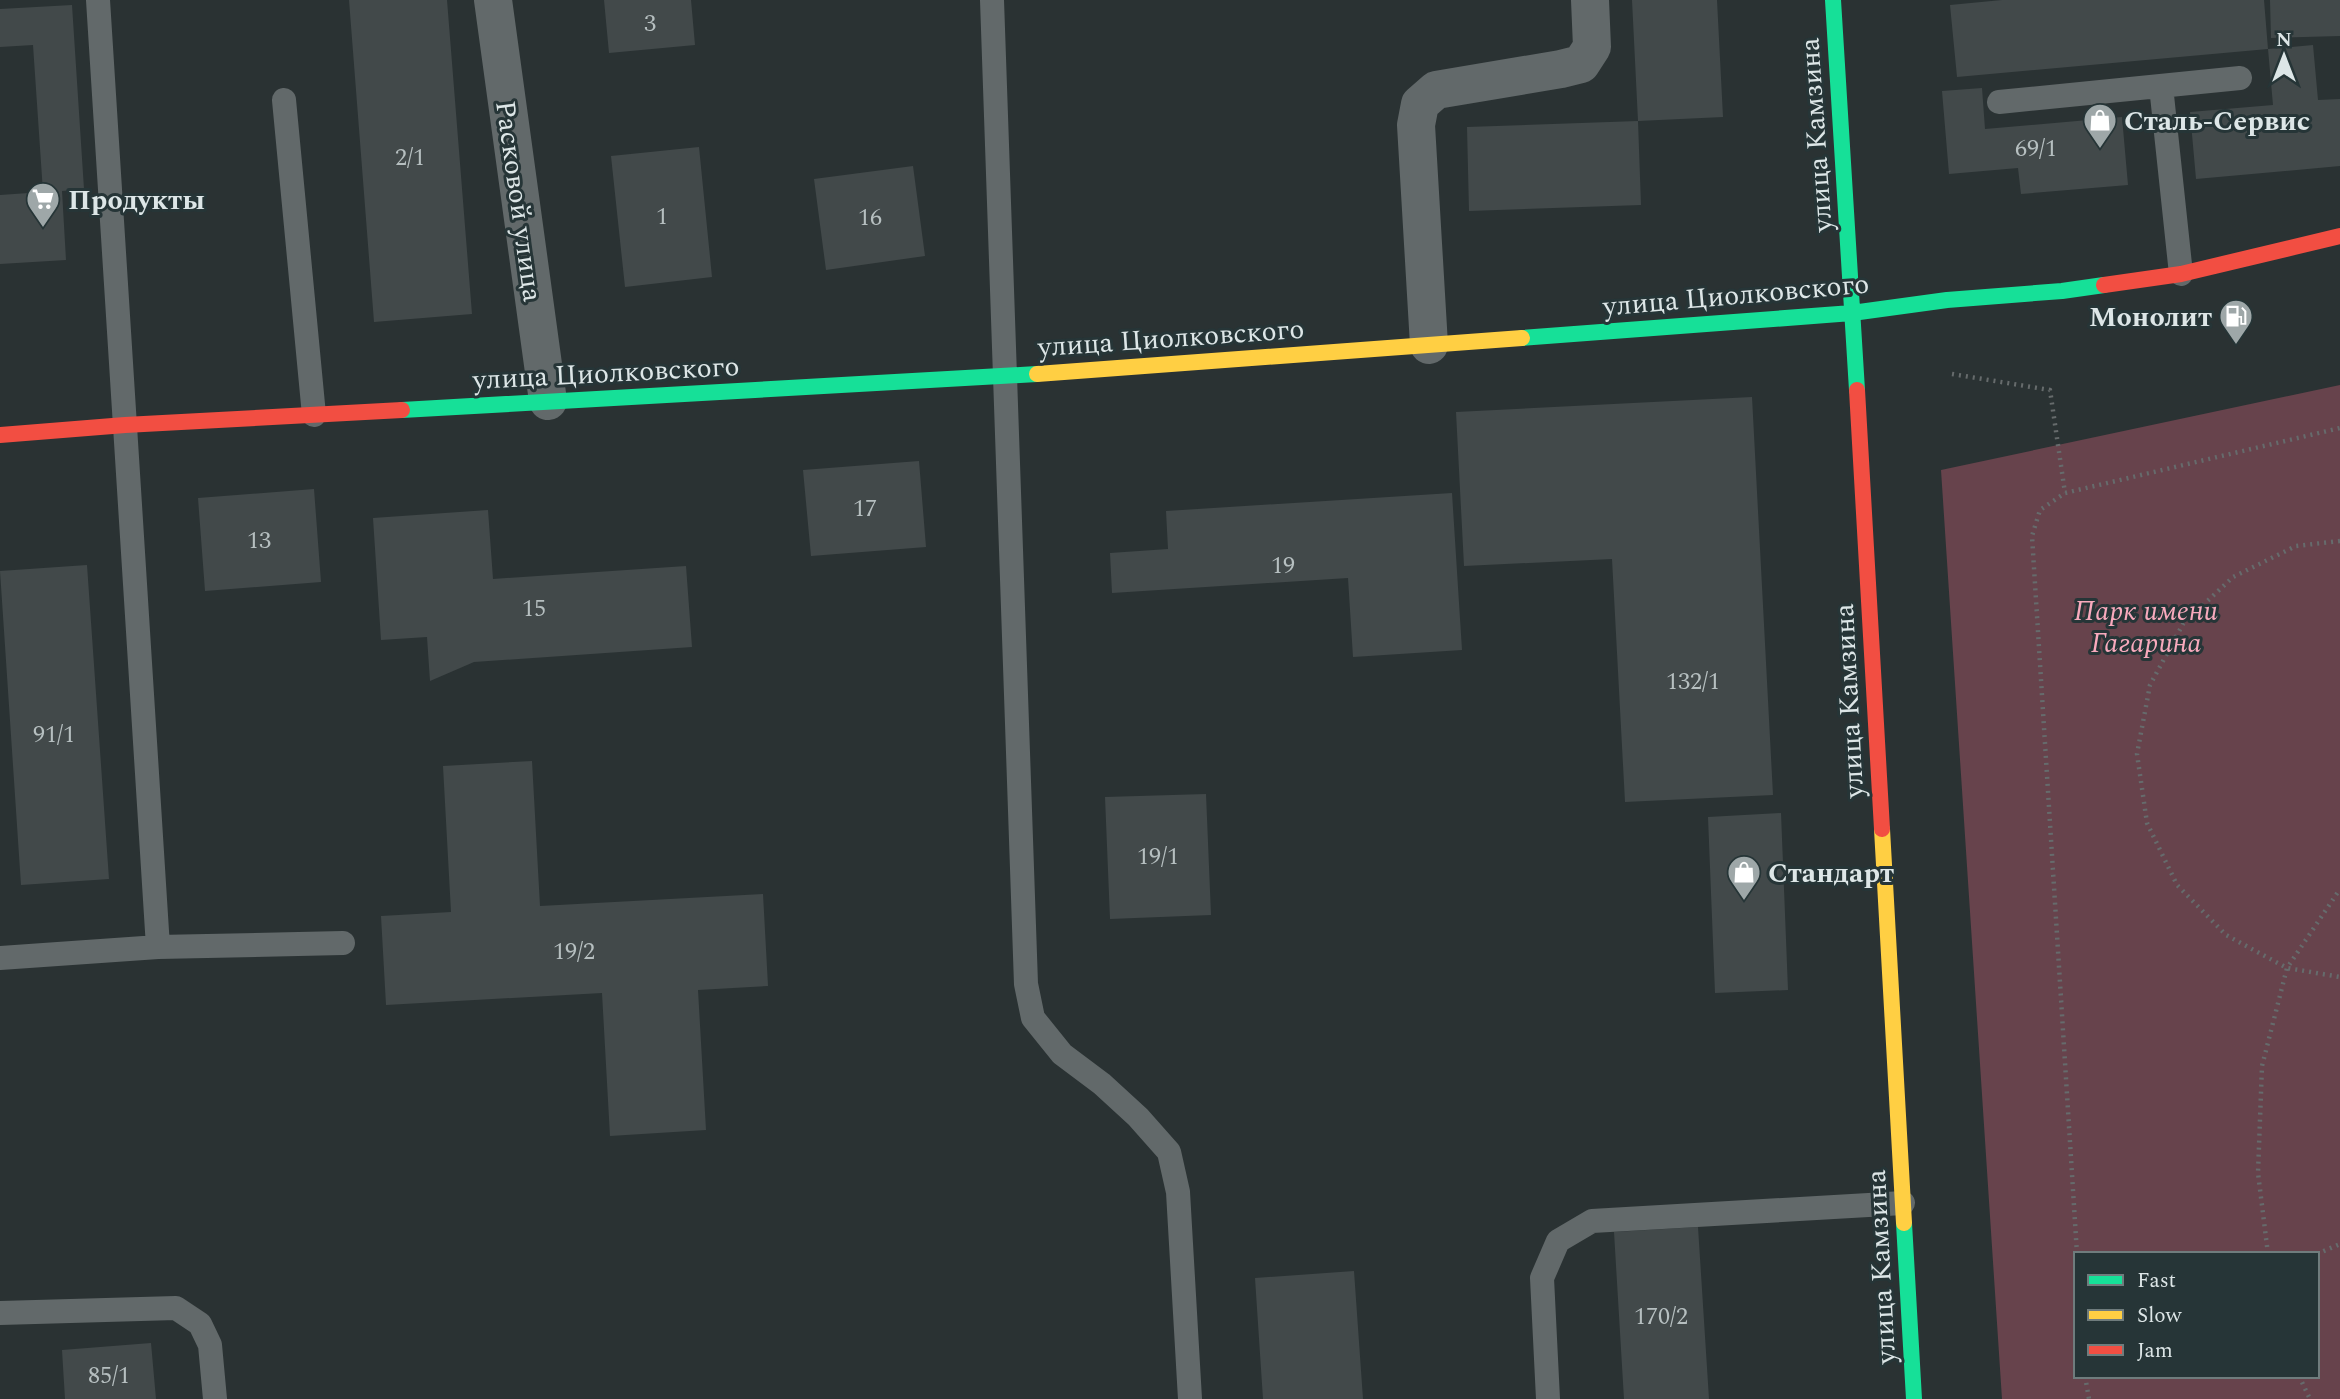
<svg xmlns="http://www.w3.org/2000/svg" width="2340" height="1399" font-family="Spectral,serif">
<style>
.green{fill:#67434c;fill-rule:evenodd}
.building{fill:#42494a}
.lines{fill:none;stroke-linecap:round;stroke-linejoin:round}
.path{stroke:#666b6c;stroke-width:4.5;stroke-dasharray:2 5;stroke-linecap:butt}
.lane{stroke:#62696a;stroke-width:24}
.street{stroke:#62696a;stroke-width:38}
.fast{stroke:#16e098;stroke-width:16}
.slow{stroke:#ffcf43;stroke-width:16}
.jam{stroke:#f24e42;stroke-width:16}
.labels{text-anchor:middle;stroke-width:6;stroke-linejoin:round;paint-order:stroke}
.number-label{font-size:24px;fill:#b6bfc0}
.poi-label{font-size:28px;font-weight:bold;fill:#dde6e7;stroke:#263537;text-anchor:start}
.street-label{font-size:28px;fill:#dde6e7;stroke:#263537}
.park-label{font-size:28px;font-style:italic;fill:#f8aabd;stroke:#263537}
</style>
<rect width="100%" height="100%" fill="#2a3233"/>
<path class="green" d="M2340,385V1399H2002L1941,470ZM2076,1254H2317V1376H2076Z"/>
<path class="building" d="M349,0H447L472,314L374,322Z
M604,0H691L695,45L609,53Z
M1632,0H1717L1723,117L1638,121Z
M2002,0H2264L2268,49L1957,77L1950,5Z
M2270,0H2340V36L2271,38Z
M72,5L84,189L62,191L66,260L0,264V195L43,192L33,45L0,47V9Z
M2313,45L2318,100L2340,99V166L2196,179L2190,112L2273,105L2268,49Z
M1982,88L1985,129L2122,117L2128,185L2021,194L2018,168L1949,174L1942,91Z
M1638,121L1641,205L1469,211L1467,127Z
M699,147L712,277L625,287L611,156Z
M913,166L925,256L826,270L814,179Z
M1752,397L1773,795L1625,802L1612,559L1464,566L1456,412Z
M919,461L926,547L811,556L803,470Z
M314,489L321,582L205,591L198,498Z
M1452,493L1462,650L1353,657L1348,578L1112,593L1110,553L1168,549L1166,511Z
M488,510L493,579L686,566L692,647L474,662L430,681L427,637L381,640L373,518Z
M87,565L109,879L21,885L0,571Z
M532,761L540,906L763,894L768,986L698,990L706,1130L610,1136L602,993L386,1005L381,916L451,912L443,766Z
M1206,794L1211,915L1110,919L1105,797Z
M1781,813L1788,990L1715,993L1708,817Z
M1698,1227L1709,1399H1624L1614,1232Z
M1354,1271L1363,1399H1263L1255,1278Z
M151,1343L156,1399H65L62,1350Z"/>
<g class="lines">
<path class="path" d="M1952,374L2050,390L2065,493
M2340,541L2296,546L2233,577L2183,624L2150,685L2137,754L2147,823L2177,885L2226,935L2287,968L2340,977
M2077,1254L2032,536L2040,510L2065,493L2340,428
M2268,1254L2258,1173L2262,1066L2287,968L2340,889
M2317,1254L2340,1244
M2085,1376L2089,1399
M2299,1376L2310,1399"/>
<path class="lane" d="M992,0L1026,984L1033,1018L1062,1054L1102,1084L1138,1117L1169,1152L1178,1192L1190,1399
M2161,86L2181,274
M284,100L314,415
M1999,102L2240,78
M158,947L343,943
M0,958L158,947L98,0
M0,1313L176,1308L200,1324L210,1345L215,1399
M1548,1399L1542,1278L1558,1241L1592,1221L1903,1203"/>
<path class="street" d="M493,0L548,401
M1429,345L1416,125L1420,104L1436,90L1561,69L1581,64L1592,47L1590,0"/>
<path class="fast" d="M1833,0L1857,390
M1522,338L1852,313L1947,300L2062,291L2104,285
M402,410L1037,374
M1904,1223L1914,1399"/>
<path class="slow" d="M1037,374L1522,338
M1882,829L1904,1223"/>
<path class="jam" d="M2104,285L2181,274L2340,236
M1857,390L1882,829
M0,435L125,425L402,410"/>
</g>
<defs>
<symbol id="shop-pin" viewBox="-11 -11 22 30"><path d="M0 17L-7.5 6A9.5 9.5 0 1 1 7.5 6Z" fill="#9ea7a8" stroke="#263537"/><path d="M-5-2.5h2.3a2.7 3.5 0 0 1 5.4 0H5L5.5 6h-11ZM-1.5-2.5h3a1.5 2.3 0 0 0-3 0Z" fill="#fff"/></symbol>
<symbol id="supermarket-pin" viewBox="-11 -11 22 30"><path d="M0 17L-7.5 6A9.5 9.5 0 1 1 7.5 6Z" fill="#9ea7a8" stroke="#263537"/><path d="M-6-5.5h2.5l.6 2H6L4.5 2H-2.5L-4.4-4H-6ZM-1.5 3.2a1.3 1.3 0 1 0 .1 0ZM3 3.2a1.3 1.3 0 1 0 .1 0Z" fill="#fff"/></symbol>
<symbol id="fuel-pin" viewBox="-11 -11 22 30"><path d="M0 17L-7.5 6A9.5 9.5 0 1 1 7.5 6Z" fill="#9ea7a8" stroke="#263537"/><path d="M-5.5-6h7V0h2V4h1.3V-2.5L3-4.5l.8-.8L6-3V5H2.5V1h-1V6h-7ZM-4.2-4.7v3.2H.2V-4.7Z" fill="#fff"/></symbol>
</defs>
<g fill-rule="evenodd">
<use href="#shop-pin" x="2081" y="101" width="38" height="52"/>
<use href="#supermarket-pin" x="24" y="180" width="38" height="52"/>
<use href="#fuel-pin" x="2217" y="297" width="38" height="52"/>
<use href="#shop-pin" x="1725" y="853" width="38" height="52"/>
</g>
<g class="labels">
<g class="number-label">
<text x="650" y="31">3</text>
<text x="2036" y="156">69/1</text>
<text x="410" y="165">2/1</text>
<text x="662" y="224">1</text>
<text x="870" y="225">16</text>
<text x="865" y="516">17</text>
<text x="259" y="548">13</text>
<text x="1283" y="573">19</text>
<text x="534" y="616">15</text>
<text x="1693" y="689">132/1</text>
<text x="54" y="742">91/1</text>
<text x="1158" y="864">19/1</text>
<text x="574" y="959">19/2</text>
<text x="1661" y="1324">170/2</text>
<text x="109" y="1383">85/1</text>
</g>
<g class="poi-label">
<text x="2124" y="130">Сталь-Сервис</text>
<text x="68" y="209">Продукты</text>
<text x="2212" y="326" text-anchor="end">Монолит</text>
<text x="1768" y="882">Стандарт</text>
</g>
<g class="street-label">
<text transform="translate(1815 135) rotate(-94)" y="10">улица Камзина</text>
<text transform="translate(520 201) rotate(82)" y="10">Расковой улица</text>
<text transform="translate(1736 294) rotate(-5)" y="10">улица Циолковского</text>
<text transform="translate(1171 337) rotate(-4)" y="10">улица Циолковского</text>
<text transform="translate(606 372) rotate(-3)" y="10">улица Циолковского</text>
<text transform="translate(1848 701) rotate(-93)" y="10">улица Камзина</text>
<text transform="translate(1880 1267) rotate(-93)" y="10">улица Камзина</text>
</g>
<g class="park-label">
<text x="2146" y="620">Парк имени<tspan x="2146" dy="32">Гагарина</tspan></text>
</g>
</g>
<rect x="2074" y="1252" width="245" height="126" fill="#263537" stroke="#6f7c7d" stroke-width="2"/>
<rect x="2088" y="1275" width="35" height="10" fill="#16e098" stroke="#6f7c7d" stroke-width="2"/>
<text x="2137" y="1287" font-size="21" fill="#dde6e7">Fast</text>
<rect x="2088" y="1310" width="35" height="10" fill="#ffcf43" stroke="#6f7c7d" stroke-width="2"/>
<text x="2137" y="1322" font-size="21" fill="#dde6e7">Slow</text>
<rect x="2088" y="1345" width="35" height="10" fill="#f24e42" stroke="#6f7c7d" stroke-width="2"/>
<text x="2137" y="1357" font-size="21" fill="#dde6e7">Jam</text>
<g transform="translate(2284 56)" stroke="#263537" stroke-width="5" paint-order="stroke">
<path d="M0-5L12 26L0 18L-12 26Z" fill="#dde6e7"/>
<text y="-10" font-size="19" font-weight="bold" text-anchor="middle" fill="#dde6e7">N</text>
</g>
</svg>
